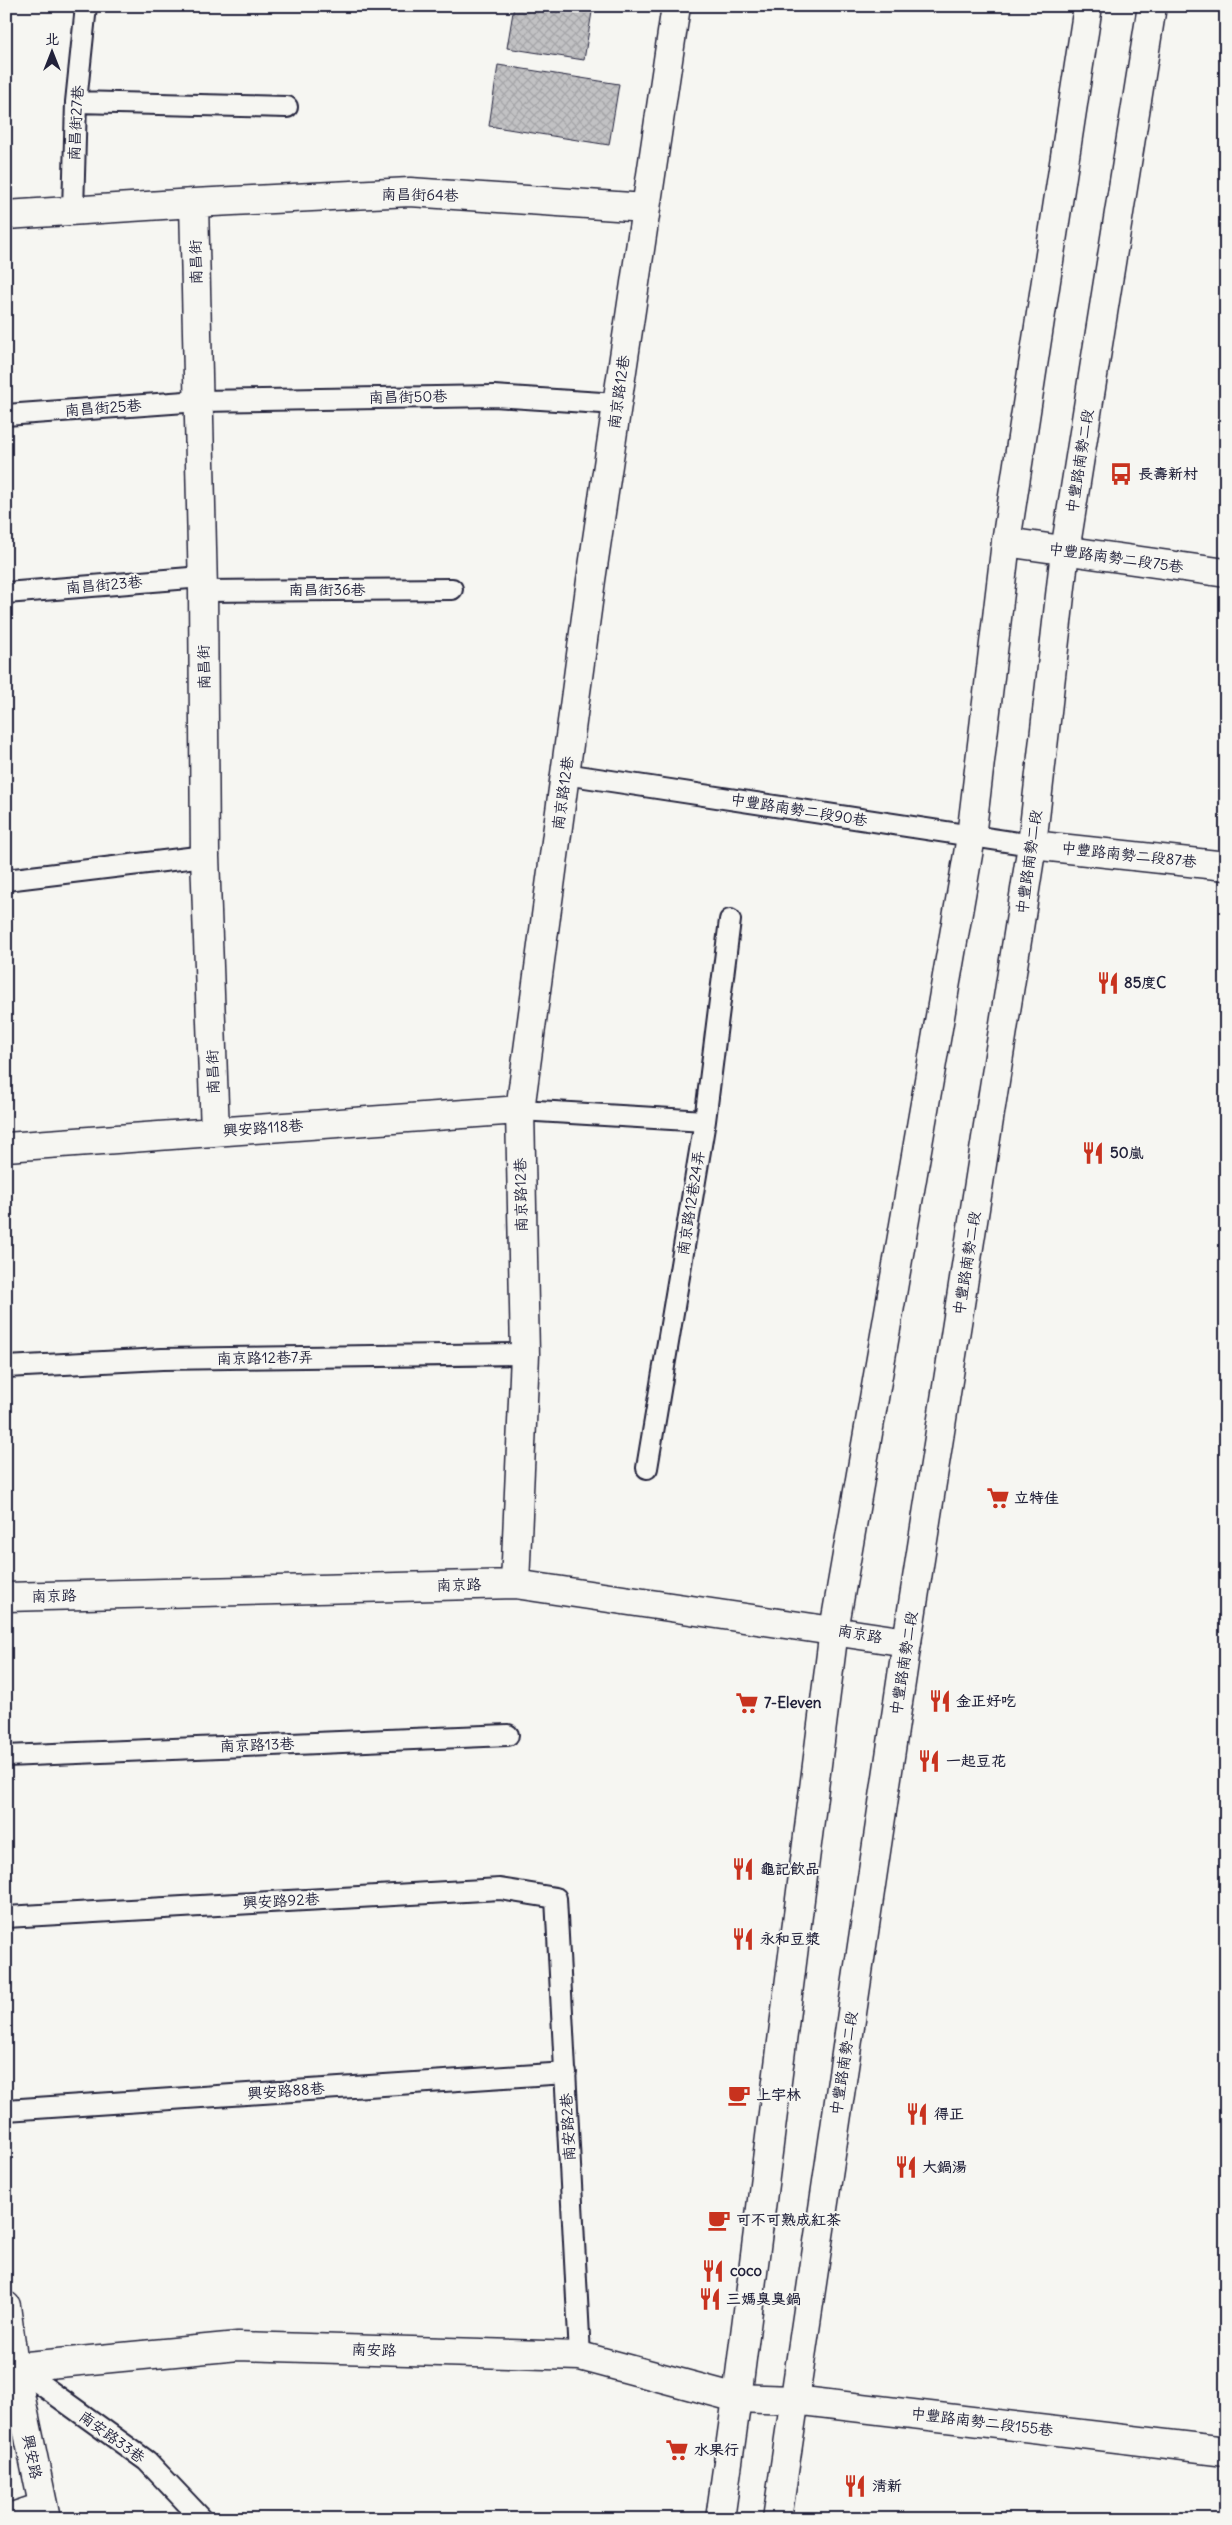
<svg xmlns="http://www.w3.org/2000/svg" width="1232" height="2525" font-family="Delius,'LXGW WenKai TC',sans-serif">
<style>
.building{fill:url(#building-cross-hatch);stroke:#22223b}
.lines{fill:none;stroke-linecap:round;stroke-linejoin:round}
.lane-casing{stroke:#22223b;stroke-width:24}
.street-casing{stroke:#22223b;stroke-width:31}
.secondary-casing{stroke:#22223b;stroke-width:31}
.lane{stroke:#f6f6f2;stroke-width:20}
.street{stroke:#f6f6f2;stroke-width:28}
.secondary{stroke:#f6f6f2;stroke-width:28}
.labels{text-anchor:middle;stroke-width:4;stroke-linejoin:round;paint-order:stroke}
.street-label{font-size:15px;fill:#22223b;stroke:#f6f6f2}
.poi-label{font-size:15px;font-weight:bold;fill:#22223b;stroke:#f6f6f2;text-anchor:start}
</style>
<defs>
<pattern id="building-cross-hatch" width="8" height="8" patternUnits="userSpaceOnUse" patternTransform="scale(1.25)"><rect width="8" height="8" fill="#c2c2c4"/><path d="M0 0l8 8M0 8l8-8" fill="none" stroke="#a6a6a9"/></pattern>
</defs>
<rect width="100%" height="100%" fill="#f6f6f2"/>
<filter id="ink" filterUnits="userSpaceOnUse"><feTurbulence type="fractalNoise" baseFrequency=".02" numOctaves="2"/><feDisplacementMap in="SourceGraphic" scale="10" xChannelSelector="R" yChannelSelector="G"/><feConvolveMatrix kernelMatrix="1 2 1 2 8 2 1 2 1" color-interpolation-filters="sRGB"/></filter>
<g filter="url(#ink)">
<path class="building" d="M514,6H593L584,60L507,48Z
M498,65L619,84L609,145L489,126Z"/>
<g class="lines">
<defs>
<path id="lane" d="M76,102L287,107
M73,211L76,102L86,6
M6,415L199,401L494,396L617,404
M203,591L452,589
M6,593L202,577
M565,774L1032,845
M6,880L205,856
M520,1110L705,1121L647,1468
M705,1121L730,920
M6,1367L162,1359L525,1354
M6,1756L508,1735
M6,1917L500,1889L556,1898L580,2356
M6,2110L566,2073
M14,2365L147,2461L202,2519"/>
<path id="street" d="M194,203L203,591L205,856L215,1132
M6,215L194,203L410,192L646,208
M1006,542L1226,573
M1032,845L1226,866
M6,1147L520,1110
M515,1584L525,1354L520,1110L591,580L676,6
M6,1597L515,1584L907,1642
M6,2306L14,2365L46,2519
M6,2368L238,2346L580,2356L737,2398L794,2400L1226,2451
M6,2519L42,2507"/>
<path id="secondary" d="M720,2519L737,2398L834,1630L971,837L1006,542L1088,6
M777,2519L907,1642L1032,845L1065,551L1152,6"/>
</defs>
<use href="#lane" class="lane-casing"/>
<use href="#street" class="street-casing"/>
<use href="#secondary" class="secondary-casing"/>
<use href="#lane" class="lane"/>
<use href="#street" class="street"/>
<use href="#secondary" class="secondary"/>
</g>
</g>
<defs>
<symbol id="bus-bare" viewBox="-9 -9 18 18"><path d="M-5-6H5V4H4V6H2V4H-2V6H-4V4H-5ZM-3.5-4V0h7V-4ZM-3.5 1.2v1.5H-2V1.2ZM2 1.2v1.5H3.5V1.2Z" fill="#c8321e" stroke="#f6f6f2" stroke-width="2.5" paint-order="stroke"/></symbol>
<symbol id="restaurant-bare" viewBox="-9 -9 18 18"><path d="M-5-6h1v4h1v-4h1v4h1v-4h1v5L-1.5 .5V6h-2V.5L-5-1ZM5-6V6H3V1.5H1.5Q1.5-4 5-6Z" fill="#c8321e" stroke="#f6f6f2" stroke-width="2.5" paint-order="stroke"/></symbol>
<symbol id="supermarket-bare" viewBox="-9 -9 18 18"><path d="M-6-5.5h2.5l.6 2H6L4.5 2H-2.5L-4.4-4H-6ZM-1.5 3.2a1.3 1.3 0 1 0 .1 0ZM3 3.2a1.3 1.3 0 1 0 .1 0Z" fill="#c8321e" stroke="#f6f6f2" stroke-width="2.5" paint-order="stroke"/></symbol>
<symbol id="cafe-bare" viewBox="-9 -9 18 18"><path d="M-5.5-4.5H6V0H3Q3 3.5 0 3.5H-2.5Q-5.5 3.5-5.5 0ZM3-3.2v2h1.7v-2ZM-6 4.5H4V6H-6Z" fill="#c8321e" stroke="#f6f6f2" stroke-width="2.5" paint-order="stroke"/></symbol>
</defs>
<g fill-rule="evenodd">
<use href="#bus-bare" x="1105" y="458" width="32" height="32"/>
<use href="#restaurant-bare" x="1092" y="967" width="32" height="32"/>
<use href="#restaurant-bare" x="1077" y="1137" width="32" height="32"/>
<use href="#supermarket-bare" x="982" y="1482" width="32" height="32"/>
<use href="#restaurant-bare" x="924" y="1685" width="32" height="32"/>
<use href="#supermarket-bare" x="731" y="1687" width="32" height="32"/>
<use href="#restaurant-bare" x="913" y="1745" width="32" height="32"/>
<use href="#restaurant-bare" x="727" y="1853" width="32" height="32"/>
<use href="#restaurant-bare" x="727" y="1923" width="32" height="32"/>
<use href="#cafe-bare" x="723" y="2079" width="32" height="32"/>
<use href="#restaurant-bare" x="901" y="2098" width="32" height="32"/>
<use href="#restaurant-bare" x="890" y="2151" width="32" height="32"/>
<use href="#cafe-bare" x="703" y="2204" width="32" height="32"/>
<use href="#restaurant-bare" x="697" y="2255" width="32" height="32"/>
<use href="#restaurant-bare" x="694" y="2283" width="32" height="32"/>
<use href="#supermarket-bare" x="661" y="2434" width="32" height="32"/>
<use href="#restaurant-bare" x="839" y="2470" width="32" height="32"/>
</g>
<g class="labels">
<g class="street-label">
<text transform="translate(76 123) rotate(-87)" y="5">南昌街27巷</text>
<text transform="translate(420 195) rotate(1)" y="5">南昌街64巷</text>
<text transform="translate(196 262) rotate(-91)" y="5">南昌街</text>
<text transform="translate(619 392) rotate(-82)" y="5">南京路12巷</text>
<text transform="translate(408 397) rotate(-1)" y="5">南昌街50巷</text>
<text transform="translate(103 408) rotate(-4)" y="5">南昌街25巷</text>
<text transform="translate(1080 461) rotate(-81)" y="5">中豐路南勢二段</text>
<text transform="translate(1116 558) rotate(8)" y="5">中豐路南勢二段75巷</text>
<text transform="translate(104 585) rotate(-5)" y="5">南昌街23巷</text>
<text x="327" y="595">南昌街36巷</text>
<text transform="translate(204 667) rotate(-91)" y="5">南昌街</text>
<text transform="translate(563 793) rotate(-82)" y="5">南京路12巷</text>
<text transform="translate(799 810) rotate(9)" y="5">中豐路南勢二段90巷</text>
<text transform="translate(1129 855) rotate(6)" y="5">中豐路南勢二段87巷</text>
<text transform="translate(1029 862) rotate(-82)" y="5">中豐路南勢二段</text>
<text transform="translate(213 1072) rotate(-92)" y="5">南昌街</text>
<text transform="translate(263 1128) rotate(-4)" y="5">興安路118巷</text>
<text transform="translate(521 1195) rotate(-91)" y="5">南京路12巷</text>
<text transform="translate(691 1203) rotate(-81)" y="5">南京路12巷24弄</text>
<text transform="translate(967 1263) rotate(-81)" y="5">中豐路南勢二段</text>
<text transform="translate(265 1358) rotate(-1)" y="5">南京路12巷7弄</text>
<text transform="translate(459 1585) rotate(-1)" y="5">南京路</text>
<text transform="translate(54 1596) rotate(-1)" y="5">南京路</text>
<text transform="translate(860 1634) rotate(10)" y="5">南京路</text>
<text transform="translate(904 1663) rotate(-81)" y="5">中豐路南勢二段</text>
<text transform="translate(257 1745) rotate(-2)" y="5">南京路13巷</text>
<text transform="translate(281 1901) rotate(-3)" y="5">興安路92巷</text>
<text transform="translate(844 2063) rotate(-81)" y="5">中豐路南勢二段</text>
<text transform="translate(286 2091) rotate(-4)" y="5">興安路88巷</text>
<text transform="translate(568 2127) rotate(-93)" y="5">南安路2巷</text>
<text transform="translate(374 2350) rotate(2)" y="5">南安路</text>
<text transform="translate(982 2422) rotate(7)" y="5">中豐路南勢二段155巷</text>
<text transform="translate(112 2437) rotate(36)" y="5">南安路33巷</text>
<text transform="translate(32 2457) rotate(79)" y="5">興安路</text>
</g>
<g class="poi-label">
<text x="1138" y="479">長壽新村</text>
<text x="1124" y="988">85度C</text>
<text x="1110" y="1158">50嵐</text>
<text x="1014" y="1503">立特佳</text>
<text x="956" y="1706">金正好吃</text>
<text x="764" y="1708">7-Eleven</text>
<text x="946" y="1766">一起豆花</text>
<text x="760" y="1874">龜記飲品</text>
<text x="760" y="1944">永和豆漿</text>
<text x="756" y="2100">上宇林</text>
<text x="934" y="2119">得正</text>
<text x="922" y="2172">大鍋湯</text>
<text x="736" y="2225">可不可熟成紅茶</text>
<text x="730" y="2276">coco</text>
<text x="726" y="2304">三媽臭臭鍋</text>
<text x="694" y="2455">水果行</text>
<text x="872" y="2491">清新</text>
</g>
</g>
<rect width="1232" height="2525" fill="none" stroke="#f6f6f2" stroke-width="25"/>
<rect x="12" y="12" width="1207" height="2500" fill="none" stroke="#22223b" stroke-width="2" filter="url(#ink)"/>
<g transform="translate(52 52)" stroke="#f6f6f2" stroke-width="4" paint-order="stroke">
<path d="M0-4L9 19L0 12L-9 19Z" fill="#22223b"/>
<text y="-8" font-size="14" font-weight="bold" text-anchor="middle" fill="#22223b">北</text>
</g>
</svg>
